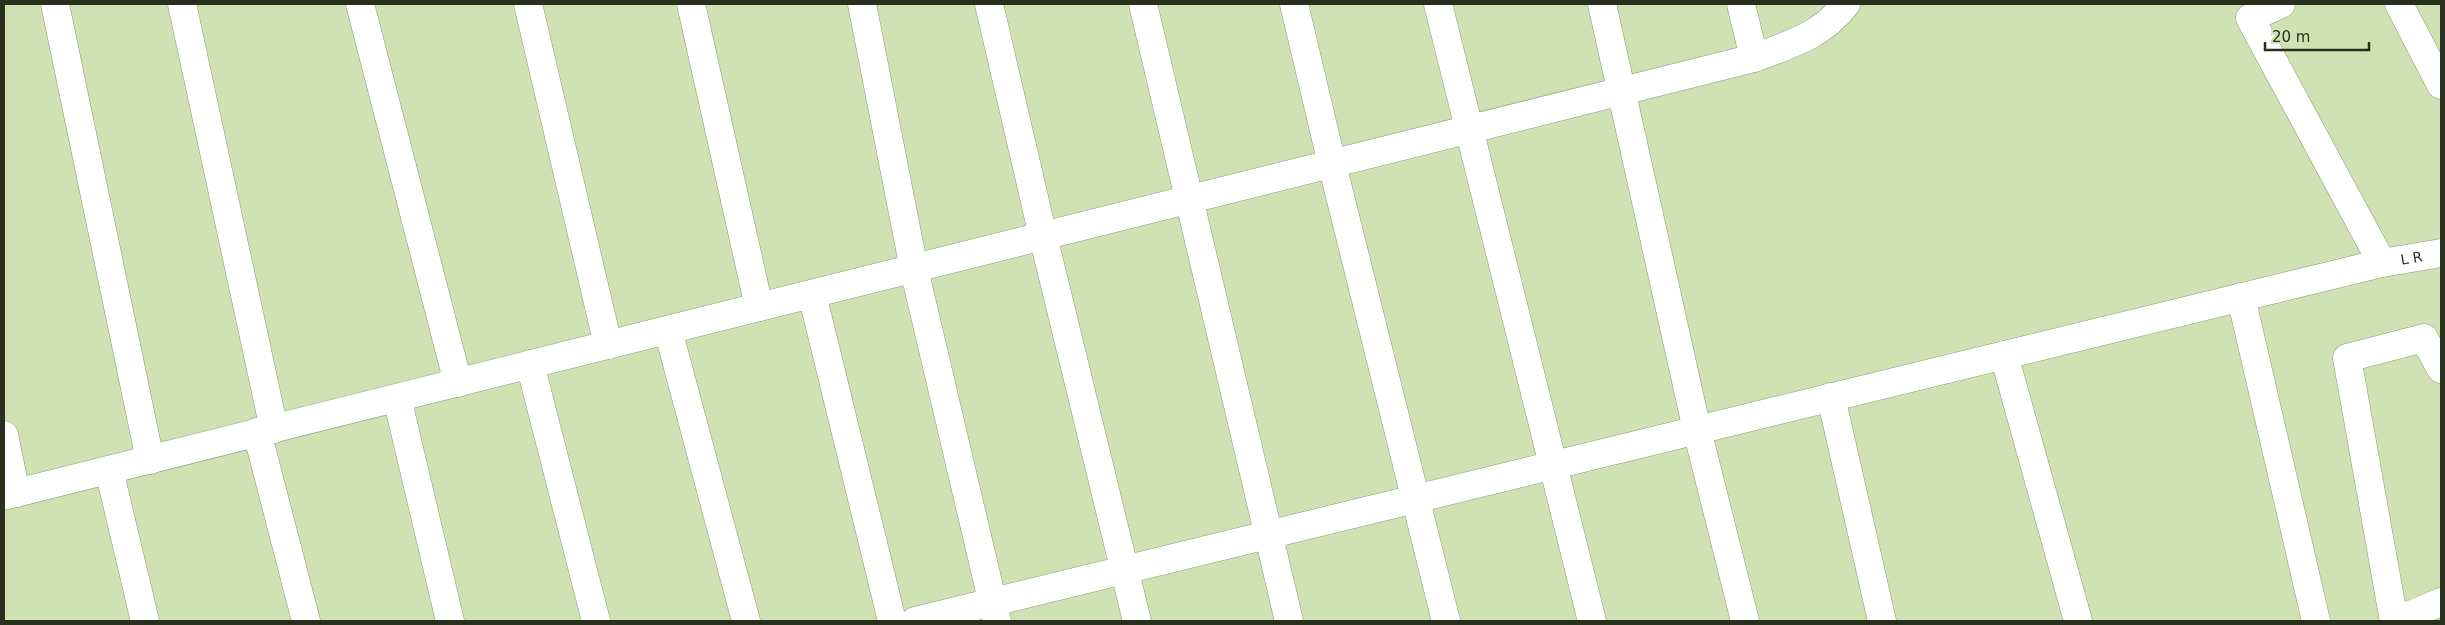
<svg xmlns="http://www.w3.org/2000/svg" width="2445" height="625" font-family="'DejaVu Sans',sans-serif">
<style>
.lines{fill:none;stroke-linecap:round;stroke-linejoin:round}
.minor-casing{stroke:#8a9c72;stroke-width:29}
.minor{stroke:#fff;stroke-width:28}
.labels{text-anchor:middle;stroke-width:5;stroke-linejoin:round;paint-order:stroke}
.street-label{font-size:14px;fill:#282f1d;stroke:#cee2b4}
</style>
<rect width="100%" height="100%" fill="#cee2b4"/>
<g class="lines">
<defs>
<g id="minor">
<path d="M55,4L150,460"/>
<path d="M182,4L274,429"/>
<path d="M360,4L458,383"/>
<path d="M528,4L608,345"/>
<path d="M691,4L759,307"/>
<path d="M862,4L914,269L997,621"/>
<path d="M989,4L1043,236L1137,621"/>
<path d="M1143,4L1289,621"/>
<path d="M1294,4L1332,164L1446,621"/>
<path d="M1438,4L1592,621"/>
<path d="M1602,4L1697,430L1745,621"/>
<path d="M1741,4L1754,58"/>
<path d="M2281,4L2250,18L2382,263"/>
<path d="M2399,4L2441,85"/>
<path d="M812,294L892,621"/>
<path d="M2241,297L2316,621"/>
<path d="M668,330L746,621"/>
<path d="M2004,355L2078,621"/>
<path d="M530,364L596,621"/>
<path d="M1831,397L1882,621"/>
<path d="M397,398L450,621"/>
<path d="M257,432L306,621"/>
<path d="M4,435L16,493"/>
<path d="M109,470L145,621"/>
<path d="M4,496L1754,58C1789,45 1823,35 1846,4"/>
<path id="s1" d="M915,621L2382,263L2441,253"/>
<path d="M2394,621L2347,358L2424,338L2441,369"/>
<path d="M2396,621L2441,602"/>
</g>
</defs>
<use href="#minor" class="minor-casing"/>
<use href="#minor" class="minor"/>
</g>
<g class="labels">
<g class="street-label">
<text dy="5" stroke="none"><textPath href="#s1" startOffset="1540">L R</textPath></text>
</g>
</g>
<rect width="2445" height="625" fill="none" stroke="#282f1d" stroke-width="10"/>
<path d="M2265 42v8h104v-8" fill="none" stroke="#282f1d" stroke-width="2.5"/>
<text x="2272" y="42" font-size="15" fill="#282f1d" stroke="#cee2b4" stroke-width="4" paint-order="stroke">20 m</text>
</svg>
